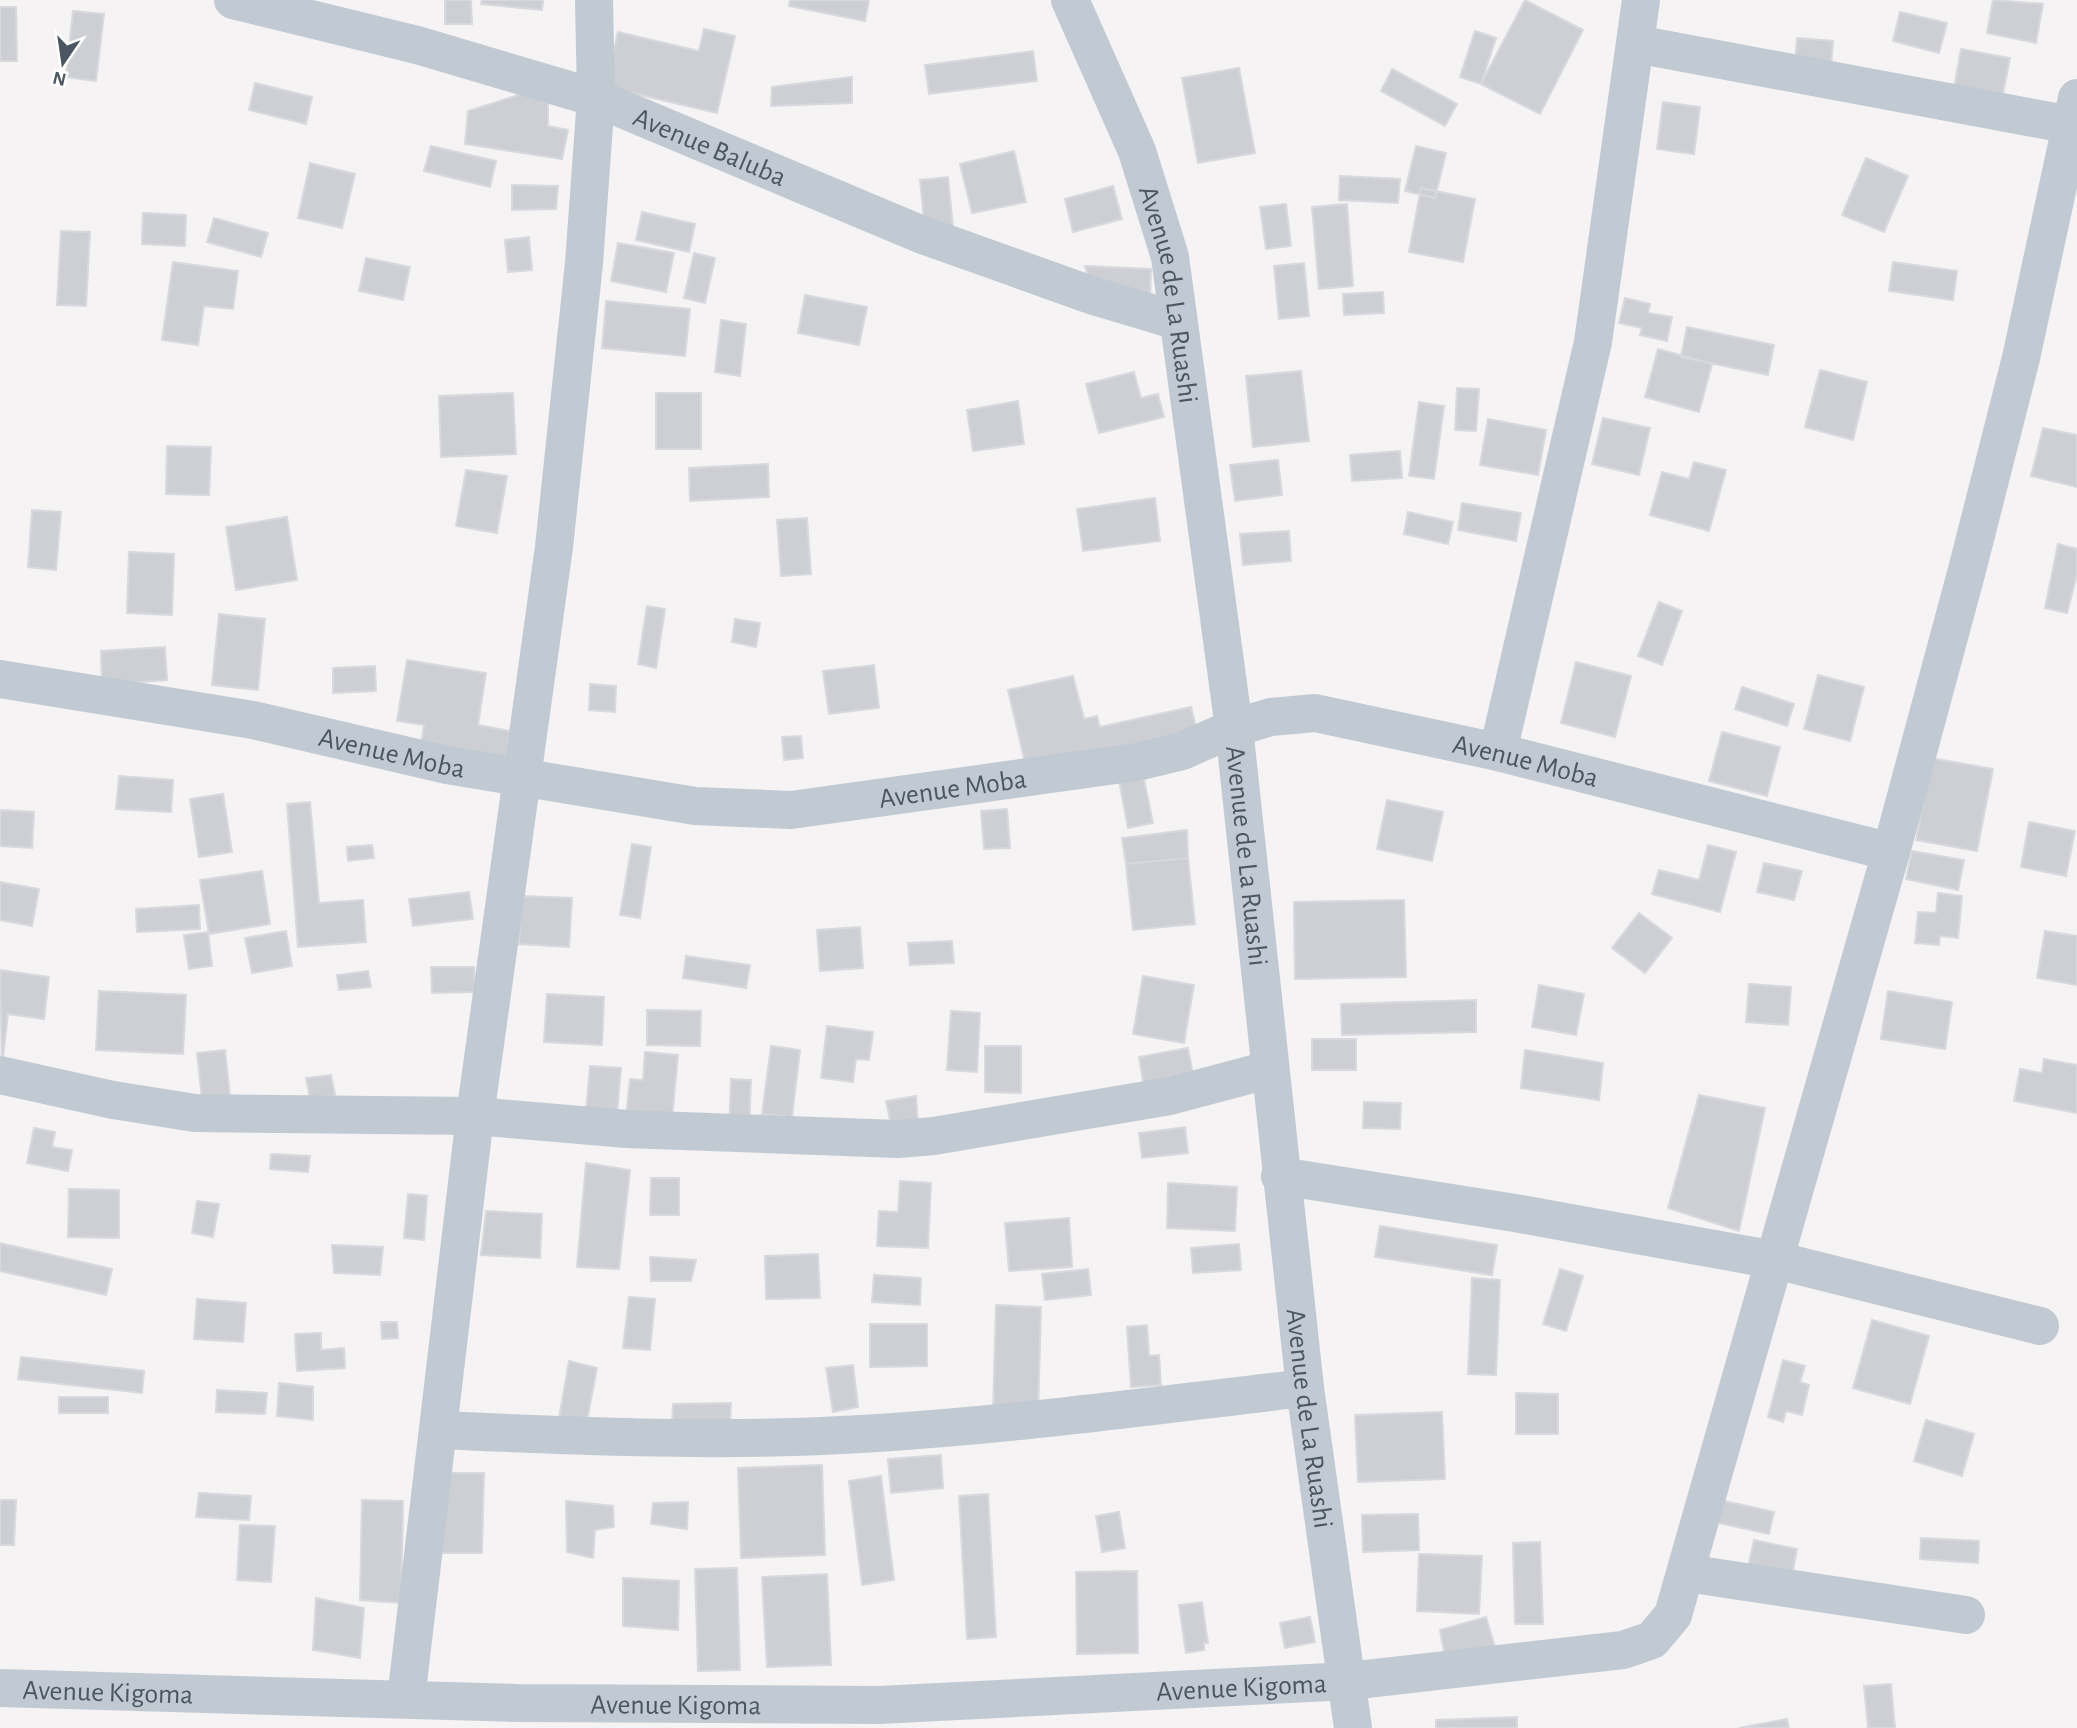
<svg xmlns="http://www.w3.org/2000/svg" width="2077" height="1728" font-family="'Alegreya Sans',sans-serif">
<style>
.building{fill:#cdcfd5;stroke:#d7d9de;stroke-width:2}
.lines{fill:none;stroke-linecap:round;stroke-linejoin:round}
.minor{stroke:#c1cad2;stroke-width:38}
.labels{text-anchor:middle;stroke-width:5;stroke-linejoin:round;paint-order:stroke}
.street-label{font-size:28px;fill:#4a5661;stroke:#fff}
</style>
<rect width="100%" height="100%" fill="#f5f3f3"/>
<path class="building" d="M445,0H471L472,24H445Z
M482,0H543L542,10L481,4Z
M790,0H869L865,21L789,6Z
M1525,0L1583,30L1540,114L1481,84Z
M1993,0L2043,4L2036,43L1987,33Z
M0,7H16L17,61H0Z
M73,11L104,14L96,81L66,77Z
M1900,12L1947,23L1939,53L1893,41Z
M704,29L735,36L717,113L606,87L618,32L699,51Z
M1475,31L1496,38L1481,84L1460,77Z
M1797,38L1833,41L1831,67L1795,64Z
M1961,49L2010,58L2000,109L1952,100Z
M1033,51L1037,81L929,94L925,65Z
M1239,68L1255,153L1198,163L1182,78Z
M1392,69L1457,104L1445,126L1381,91Z
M852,77V103L771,106L772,87Z
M255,83L312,97L306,124L249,110Z
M522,94L548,103V126L568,130L562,159L465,144L468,111Z
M1663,102L1700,107L1694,154L1657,149Z
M431,146L496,161L490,187L424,171Z
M1416,146L1446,153L1435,198L1405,191Z
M1014,151L1026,202L972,213L960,164Z
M1866,158L1908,176L1884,232L1842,215Z
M310,163L355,174L342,228L298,218Z
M1340,176L1400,179L1398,203L1339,200Z
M948,177L953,227L925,230L920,180Z
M512,185L558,186L556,209L512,210Z
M1113,186L1122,219L1073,232L1065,199Z
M1421,188L1475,199L1463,262L1409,252Z
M1286,204L1291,246L1266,249L1260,207Z
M1347,204L1353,286L1319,289L1312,207Z
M642,212L695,224L689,252L636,240Z
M143,213L186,215L185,246L142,244Z
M214,218L268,233L261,257L207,242Z
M61,231L90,232L86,306L57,305Z
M529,237L532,270L508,272L505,240Z
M618,243L674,253L666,292L611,281Z
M694,253L715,258L705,303L684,298Z
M366,258L410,267L403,300L359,291Z
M173,262L238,271L233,309L204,306L198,345L162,340Z
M1893,262L1957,271L1953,300L1889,291Z
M1304,263L1309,316L1279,319L1274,266Z
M1085,266L1151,269L1150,298L1094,296Z
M1383,292L1384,313L1344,315L1343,294Z
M805,295L867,307L859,345L798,333Z
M1625,298L1650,304L1648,313L1672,317L1667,341L1640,335L1642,328L1619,323Z
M606,301L690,309L685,356L602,348Z
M721,320L746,324L740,376L715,372Z
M1687,327L1774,345L1768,375L1681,357Z
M1658,349L1712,364L1699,412L1645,397Z
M1820,370L1867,382L1853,440L1805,427Z
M1301,371L1309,441L1253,447L1246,376Z
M1134,372L1141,398L1158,394L1164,417L1099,433L1086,384Z
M1457,388L1479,389L1476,431L1455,430Z
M513,393L516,454L441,457L439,396Z
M656,393H701V449H656Z
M1018,401L1024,444L973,451L967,410Z
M1419,402L1444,406L1434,479L1409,476Z
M1603,418L1650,428L1639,475L1592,464Z
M1488,419L1546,430L1538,475L1480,465Z
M2043,428L2077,435V487L2031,476Z
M167,446L211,447L209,495L166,494Z
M1400,451L1402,478L1352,481L1350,455Z
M1278,460L1282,495L1235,501L1230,465Z
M1694,462L1726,470L1709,531L1650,515L1662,472L1689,479Z
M768,464L769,497L690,501L689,468Z
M466,470L507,476L497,533L456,526Z
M1155,498L1160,541L1083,551L1077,509Z
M1462,503L1521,513L1516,541L1458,530Z
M32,510L61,512L56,570L28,567Z
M1408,512L1453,522L1448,544L1404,534Z
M287,517L297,580L236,590L226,527Z
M807,518L811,574L781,576L777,520Z
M1289,531L1291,561L1243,565L1240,534Z
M2058,544L2077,549V575L2067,613L2045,608Z
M129,552L174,554L172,615L127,613Z
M1659,602L1682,611L1662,665L1638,656Z
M647,606L665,609L656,668L638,664Z
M219,614L265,619L258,690L212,685Z
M735,619L760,623L756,647L732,642Z
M165,647L167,680L102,685L101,651Z
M407,660L486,673L478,725L510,731L505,766L420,751L424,725L397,721Z
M1576,662L1631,676L1615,737L1561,723Z
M874,665L879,708L829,714L823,671Z
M375,666L376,691L333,693V668Z
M1818,675L1864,687L1850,741L1804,729Z
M1073,676L1084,719L1097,716L1100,727L1191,707L1197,732L1027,771L1008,690Z
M590,684L616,686L615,712L589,710Z
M1742,687L1794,704L1787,726L1735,709Z
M1722,732L1780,747L1767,796L1709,781Z
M801,736L803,758L784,760L782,737Z
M1931,758L1993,769L1977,851L1916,840Z
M1143,775L1153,823L1128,828L1119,780Z
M119,776L173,780L171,812L116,809Z
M223,794L232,852L199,857L190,799Z
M1387,800L1443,812L1432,861L1377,849Z
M310,802L319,903L363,900L366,942L298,947L287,804Z
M1007,809L1010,848L984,849L981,811Z
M0,810L34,812L32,848L0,846Z
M2029,822L2075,831L2066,876L2021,867Z
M1187,830L1188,858L1126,864L1122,838Z
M632,844L651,847L640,918L620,915Z
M372,845L374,858L348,861L347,847Z
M1708,845L1736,852L1720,912L1652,894L1659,870L1699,880Z
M1912,851L1964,860L1958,890L1906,879Z
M1188,858L1195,924L1133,930L1126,864Z
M1764,863L1802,871L1794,900L1757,892Z
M262,871L270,924L209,934L200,880Z
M0,882L39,889L32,926L0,920Z
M469,892L473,919L413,926L409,899Z
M1938,893L1962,896L1958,938L1940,936L1939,945L1915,943L1918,912L1936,913Z
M522,896L572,898L569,947L519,944Z
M1404,900L1406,977L1295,979L1294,902Z
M199,905L200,929L137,932L136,909Z
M1639,913L1672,938L1645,973L1612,948Z
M860,927L863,968L820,971L817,930Z
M286,931L292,966L252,973L245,938Z
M2045,931L2077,936V985L2037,978Z
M208,932L212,966L189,969L184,935Z
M952,941L954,963L910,965L908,943Z
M686,956L750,965L746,988L683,978Z
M431,967H474L475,992L432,993Z
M0,970L49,977L44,1019L8,1014L2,1066Z
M368,971L371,987L339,990L337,975Z
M1143,976L1194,985L1184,1043L1133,1034Z
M1749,984L1791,987L1788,1025L1746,1022Z
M1539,985L1584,994L1576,1035L1532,1027Z
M99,991L186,995L183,1054L96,1050Z
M1888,991L1952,1002L1945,1049L1881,1039Z
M547,994L604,997L602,1045L544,1042Z
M1476,1000V1032L1342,1035L1341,1004Z
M647,1010L701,1011L700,1046L647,1045Z
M951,1011L980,1013L977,1072L947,1070Z
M827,1026L873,1032L869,1060L856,1059L853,1082L821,1078Z
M1312,1039H1356V1070H1312Z
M771,1046L800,1050L792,1117L762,1114Z
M985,1046H1021V1093L985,1092Z
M1188,1048L1195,1085L1145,1093L1139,1057Z
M225,1050L231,1105L203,1108L197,1053Z
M1525,1050L1603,1063L1599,1100L1521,1088Z
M645,1052L678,1055L672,1120L626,1117L630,1079L643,1080Z
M2044,1059L2077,1065V1113L2014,1101L2020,1069L2042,1073Z
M590,1066L621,1068L616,1126L585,1123Z
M331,1075L335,1095L310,1099L306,1078Z
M731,1079L751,1080L749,1132L729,1131Z
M1699,1095L1765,1108L1739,1231L1668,1208Z
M916,1096L918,1125L892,1129L886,1101Z
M1364,1102L1401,1103L1400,1129L1363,1128Z
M1185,1127L1188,1153L1142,1158L1139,1133Z
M34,1128L55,1132L52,1147L72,1150L68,1171L27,1163Z
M271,1154L310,1156L308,1172L270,1169Z
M586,1163L630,1170L619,1269L577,1267Z
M651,1178H679V1215H650Z
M900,1181L931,1183L928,1248L877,1246L879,1211L898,1212Z
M1168,1183L1237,1187L1235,1231L1167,1228Z
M69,1189L119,1190V1238L68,1237Z
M408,1194L427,1196L424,1240L404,1238Z
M197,1201L219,1204L213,1237L192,1233Z
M486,1211L542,1214L540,1258L481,1255Z
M1069,1218L1072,1267L1009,1271L1005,1223Z
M1380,1226L1497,1245L1492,1275L1375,1257Z
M0,1243L112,1269L106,1295L0,1271Z
M1239,1244L1241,1270L1193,1273L1191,1248Z
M332,1245L383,1247L380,1275L334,1273Z
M818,1254L820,1298L766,1299L765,1256Z
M650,1257L696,1260L691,1281H651Z
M1088,1269L1091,1295L1045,1300L1042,1274Z
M1560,1269L1583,1276L1566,1331L1543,1324Z
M874,1275L921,1278L920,1305L872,1302Z
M1472,1278L1500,1280L1496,1375L1468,1374Z
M629,1297L655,1299L650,1350L623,1348Z
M197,1299L246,1303L243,1342L194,1339Z
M996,1305L1041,1307L1038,1413L993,1412Z
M1872,1320L1929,1336L1910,1404L1853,1388Z
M381,1322H397L398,1338L382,1339Z
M870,1324H927V1366L870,1367Z
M1147,1325L1149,1356L1159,1355L1161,1385L1131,1387L1127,1327Z
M321,1333V1350L344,1348L345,1368L297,1371L295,1334Z
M21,1357L144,1371L142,1393L18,1379Z
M1783,1360L1805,1366L1800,1382L1809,1385L1802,1415L1786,1411L1783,1422L1768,1417Z
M569,1361L597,1368L586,1426L558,1424Z
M853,1365L858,1407L833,1412L826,1368Z
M279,1383L313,1387V1420L277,1416Z
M217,1390L267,1393L265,1414L216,1412Z
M1516,1393L1558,1394V1434H1516Z
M59,1397H108V1413H59Z
M731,1403L730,1427H672L673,1404Z
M1442,1412L1445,1479L1358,1482L1355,1415Z
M1926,1420L1974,1434L1962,1476L1914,1461Z
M941,1455L943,1488L891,1493L888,1459Z
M822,1465L825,1555L741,1558L738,1468Z
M438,1473H484L482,1553H436Z
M881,1476L894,1580L862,1585L849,1481Z
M199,1493L251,1496L249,1520L196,1517Z
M988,1494L996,1637L967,1639L959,1496Z
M0,1500H16L14,1545H0Z
M362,1500L403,1501L401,1603L360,1600Z
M1720,1500L1774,1512L1769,1534L1715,1522Z
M566,1501L613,1506L614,1527L595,1530L593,1558L567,1552Z
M688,1502L687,1529L651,1524L653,1503Z
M1119,1512L1125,1548L1102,1552L1096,1516Z
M1418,1514L1419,1550L1363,1552L1362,1515Z
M240,1525L275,1526L271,1582L237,1580Z
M1921,1538L1979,1541L1978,1563L1920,1559Z
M1754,1540L1797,1549L1792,1576L1748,1568Z
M1540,1542L1543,1624H1515L1513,1543Z
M1419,1554L1482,1556L1479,1614L1417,1611Z
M737,1568L740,1670L698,1671L695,1569Z
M1137,1571L1138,1653L1077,1654L1076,1572Z
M827,1574L831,1665L767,1667L762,1577Z
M623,1578L679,1581L678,1630L623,1626Z
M316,1598L364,1608L360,1658L313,1650Z
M1202,1602L1208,1643H1204V1650L1186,1653L1179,1605Z
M1310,1617L1315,1642L1285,1648L1280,1623Z
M1486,1617L1495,1647L1445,1657L1440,1630Z
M1891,1684L1895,1728H1868L1864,1686Z
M1517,1717V1728H1436V1720Z
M1787,1719L1789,1728H1739Z"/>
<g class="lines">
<g class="minor">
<path id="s1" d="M233,0L417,45L596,98L920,234L1094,296L1178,321"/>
<path id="s2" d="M1070,0L1137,151L1170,257L1234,728L1305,1388L1353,1728"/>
<path d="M1636,44L2071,125"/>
<path id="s3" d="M0,679L253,720L447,765L695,806L791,810L1137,762L1182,751L1234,728L1271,717L1315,713L1498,752L1891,852"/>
<path d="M1498,752L1593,342L1641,0"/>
<path d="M0,1075L113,1100L195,1113L475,1116L627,1129L898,1139L934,1136L1170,1096L1268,1070"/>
<path d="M1280,1176L1515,1213L1775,1260L2040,1326"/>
<path d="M438,1430C572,1436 706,1442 841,1435C996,1427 1150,1406 1305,1388"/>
<path d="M1686,1573L1966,1615"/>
<path id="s4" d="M0,1688L516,1703L879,1705L1349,1681L1623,1650L1652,1640L1673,1615L1891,852L1967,570L2021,358L2077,98"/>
<path d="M406,1699L475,1116L554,547L584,263L596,98L594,0"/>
</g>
</g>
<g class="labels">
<g class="street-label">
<text dy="10" stroke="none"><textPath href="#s1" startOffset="500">Avenue Baluba</textPath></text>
<text dy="10" stroke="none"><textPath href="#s2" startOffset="313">Avenue de La Ruashi</textPath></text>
<text dy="10" stroke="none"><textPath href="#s3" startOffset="399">Avenue Moba</textPath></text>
<text dy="10" stroke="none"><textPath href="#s3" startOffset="1554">Avenue Moba</textPath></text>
<text dy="10" stroke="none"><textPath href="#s3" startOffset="966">Avenue Moba</textPath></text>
<text dy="10" stroke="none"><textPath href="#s2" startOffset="880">Avenue de La Ruashi</textPath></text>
<text dy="10" stroke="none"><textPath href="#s2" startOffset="1446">Avenue de La Ruashi</textPath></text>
<text dy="10" stroke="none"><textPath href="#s4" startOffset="1242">Avenue Kigoma</textPath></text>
<text dy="10" stroke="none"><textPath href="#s4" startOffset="108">Avenue Kigoma</textPath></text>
<text dy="10" stroke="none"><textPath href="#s4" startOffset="676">Avenue Kigoma</textPath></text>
</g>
</g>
<g transform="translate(63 63) rotate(193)" stroke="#ffffff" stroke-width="5" paint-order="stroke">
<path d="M0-5L12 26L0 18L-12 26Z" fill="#4a5661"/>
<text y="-10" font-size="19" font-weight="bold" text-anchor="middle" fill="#4a5661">N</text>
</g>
</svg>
